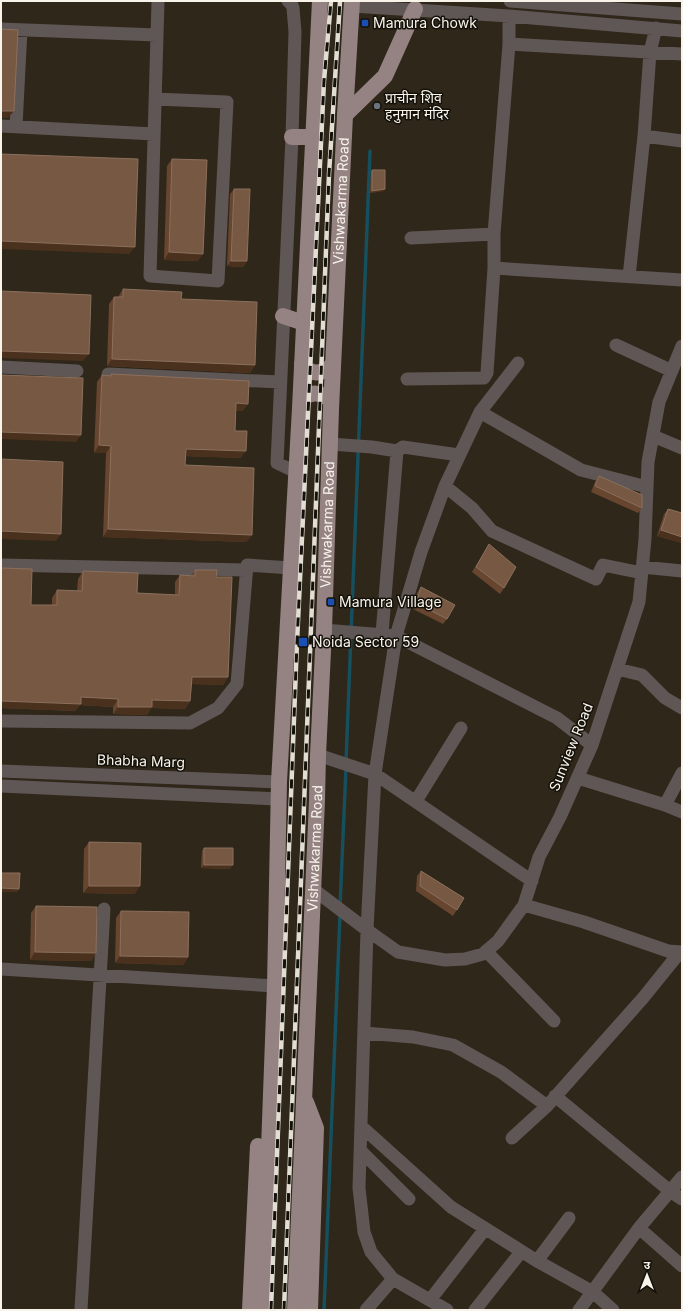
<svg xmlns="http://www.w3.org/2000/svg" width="683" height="1311" font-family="Inter,'Noto Sans Devanagari',sans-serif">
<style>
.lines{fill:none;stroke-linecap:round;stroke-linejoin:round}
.stream{stroke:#164f5d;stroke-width:3.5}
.minor{stroke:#5f5656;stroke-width:13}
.major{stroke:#958383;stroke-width:16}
.rail-casing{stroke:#e3ded4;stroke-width:4.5}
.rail{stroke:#14110b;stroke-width:3;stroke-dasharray:9;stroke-linecap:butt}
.wall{fill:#67452f}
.shaded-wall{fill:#4a311e}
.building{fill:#775843;stroke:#8b705d}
.transit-dot{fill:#1a4fb4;stroke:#14110b;stroke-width:1.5}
.worship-dot{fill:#6b7280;stroke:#14110b;stroke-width:1.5}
.labels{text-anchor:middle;stroke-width:3;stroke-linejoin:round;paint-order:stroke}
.poi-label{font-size:14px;fill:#f8f4ea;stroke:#14110b;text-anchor:start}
.street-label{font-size:14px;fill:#f8f4ea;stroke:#14110b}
</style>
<rect width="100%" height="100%" fill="#2f2719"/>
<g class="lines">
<path class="stream" d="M346,762L370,151
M340,906L346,768
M324,1310L340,914"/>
<path class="minor" d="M288,1L292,5L293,8L295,32L292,137L277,463L296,472
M510,1L682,14
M352,6L509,16L682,31
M1,29L157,35
M509,44L682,54
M155,99L227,102L218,281L150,276L158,1
M1,126L154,134
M16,126L21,30
M644,136L682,141
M411,238L494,234
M494,268L682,280
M629,277L644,136L650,52L656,28
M616,345L672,371
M1,367L77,371
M108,374L280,382
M407,379L484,378L487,373L494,268V234L509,44V16
M480,412L581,470L647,487
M653,436L682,448
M330,444L372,447L397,451L382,634
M397,451L403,447L459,455
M445,486L472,508L492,531L596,579L603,565L642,573
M1,565L246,570
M642,567L682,571
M324,630L396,636L557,718L592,745
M617,669L642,675L665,698L682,708
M1,721L190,723L218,708L237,684L247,565L291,568
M318,755L375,774L532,881
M1,771L279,782
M578,778L665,805L682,812
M1,786L278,799
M416,801L461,728
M665,805L682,773
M313,889L367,930L398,952L445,960L465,959L483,954L498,941L524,905L539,857L560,817L592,745L639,602L645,539L648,462L659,402L682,346
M524,905L584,922L668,951L682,952
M486,951L554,1021
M1,969L275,986
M364,1033L413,1037L453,1045L501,1072L547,1106
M555,1096L670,1191L682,1199
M361,1126L451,1207L537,1261L593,1292L613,1310
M512,1138L547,1106L643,998L680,952
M361,1151L409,1199
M639,1228L682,1266
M537,1261L569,1218
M393,1279L371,1252L364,1232L359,1188L367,930L375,774L396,636L421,552L445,486L480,412L518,363
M430,1300L485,1229
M81,1310L104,909
M366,1310L393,1279L447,1310
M475,1310L521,1252
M579,1310L639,1228L682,1177"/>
<g class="major">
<path d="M345,115L385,76L415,9"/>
<path d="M292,137H313"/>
<path d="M283,316L304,323"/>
<path d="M302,364C312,376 322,374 333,365"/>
<path d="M301,399C311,391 322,392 331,401"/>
<path d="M306,1102L316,1128L310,1310"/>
<path d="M250,1310L258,1146"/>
<path d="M263,1310L275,986L279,782L300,408L320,1"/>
<path id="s1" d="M295,1310L317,800L318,755L324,630L331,409L345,115L352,1"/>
</g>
<defs>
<path id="rail" d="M271,1310L297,642L324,81L331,1
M284,1310L329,174L340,1"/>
</defs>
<use href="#rail" class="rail-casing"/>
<use href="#rail" class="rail"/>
</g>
<path class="wall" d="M172,159L198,261L164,260L167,166Z
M372,170L385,189L384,191L370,193L371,172Z
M234,189L247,261L243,267L227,266L230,194Z
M123,289L181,299L255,365L250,373L107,366L109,304L114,297H118Z
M111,374L243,411H235V431L241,458L185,456V465L252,535L246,542L103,537L106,453H94L97,382L102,375L111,376Z
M599,476L642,508L638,513L591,492L595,482Z
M668,509L682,513V543L657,536L664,514Z
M489,544L504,588L500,594L472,572Z
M1,568L31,605H52V598L57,590L77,591L78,579L83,571L137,593L175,595V582L180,575L191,576L195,570L216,577L228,677L223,685L192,684L190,701L185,709L151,708L147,715L113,714V707L80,705L75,711L1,708Z
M421,587L447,619L443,624L413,609L417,593Z
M89,842L135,894L83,893L84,849Z
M204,848L230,869L201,868L202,851Z
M421,871L464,898L453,916L416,891L417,876Z
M36,906L96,953L91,961L30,960L31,913Z
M121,911L188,957L183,965L115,963L116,918Z"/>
<path class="shaded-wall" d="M1,111H14L8,118H1Z
M385,189L384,191L370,193L372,191Z
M1,241L135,247L129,254L1,249Z
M169,252L203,254L198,261L164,260Z
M231,261H247L243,267L227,266Z
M1,351L89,354L83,361L1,358Z
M112,359L255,365L250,373L107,366Z
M236,403L248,404L243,411H230Z
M1,432L81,435L76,442L1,439Z
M99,445L111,446L106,453H94Z
M186,449L246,451L241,458L181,456Z
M108,529L252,535L246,542L103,537Z
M661,530L682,537V543L657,536Z
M1,531L61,534L56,541L1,539Z
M192,677H228L223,685L187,684Z
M81,697L118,699L113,707L80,705L75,711L1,708V701Z
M152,700L190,701L185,709L151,708L147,715L113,714L118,707Z
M204,865H233L230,869L201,868Z
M89,886H140L135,894L83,893Z
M1,888L19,889L17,892H1Z
M35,952L96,953L91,961L30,960Z
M120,956L188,957L183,965L115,963Z"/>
<path class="building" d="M1,29L18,30L14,111H1Z
M1,154L138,159L135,247L1,241Z
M172,159L207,160L203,254L169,252Z
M372,170H385V189L372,191Z
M234,189H250L247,261H231Z
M123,289L182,292L181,299L257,302L255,365L112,359L114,297H123Z
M1,291L91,295L89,354L1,351Z
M111,374L249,381L248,404L236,403L235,431H247L246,451L186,449L185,465L254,468L252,535L108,529L111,446L99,445L102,375L111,376Z
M1,375L83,378L81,435L1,432Z
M1,459L63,462L61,534L1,531Z
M599,476L642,495V508L595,486Z
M668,509L682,513V537L661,530Z
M489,544L516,567L504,588L476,567Z
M1,568L32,569L31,605H57V590L82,591L83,571L138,573L137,593L179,595L180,575L195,576V570H217L216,577H232L228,677H192L190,701L152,700V707H118V699L81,697V704L1,701Z
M421,587L455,605L447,619L416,603Z
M89,842L141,843L140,886H89Z
M204,848H233V865H204Z
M421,871L464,898L457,910L420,886Z
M1,873H20L19,889L1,888Z
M36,906L97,907L96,953L35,952Z
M121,911L189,912L188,957L120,956Z"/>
<g class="transit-dot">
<rect x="361" y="19" width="8" height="8" rx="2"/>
<rect x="327" y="598" width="8" height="8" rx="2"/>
<rect x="298" y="637" width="10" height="10" rx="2"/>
</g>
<circle class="worship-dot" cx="377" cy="106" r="4"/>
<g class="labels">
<g class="poi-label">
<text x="373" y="28">Mamura Chowk</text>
<text x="385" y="103">प्राचीन शिव<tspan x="385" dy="16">हनुमान मंदिर</tspan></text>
<text x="339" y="607">Mamura Village</text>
<text x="312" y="647">Noida Sector 59</text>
</g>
<g class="street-label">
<text dy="5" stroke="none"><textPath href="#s1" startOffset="1110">Vishwakarma Road</textPath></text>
<text dy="5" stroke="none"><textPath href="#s1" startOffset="786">Vishwakarma Road</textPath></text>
<text transform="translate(571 747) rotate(-68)" y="5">Sunview Road</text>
<text transform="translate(141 761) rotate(2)" y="5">Bhabha Marg</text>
<text dy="5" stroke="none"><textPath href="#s1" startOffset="462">Vishwakarma Road</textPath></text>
</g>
</g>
<rect width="683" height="1311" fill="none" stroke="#f8f4ea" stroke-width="4"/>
<g transform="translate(647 1275)" stroke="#14110b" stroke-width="3" paint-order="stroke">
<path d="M0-3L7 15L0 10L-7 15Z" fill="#f8f4ea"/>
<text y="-6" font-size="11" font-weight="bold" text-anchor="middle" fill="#f8f4ea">उ</text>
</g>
</svg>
